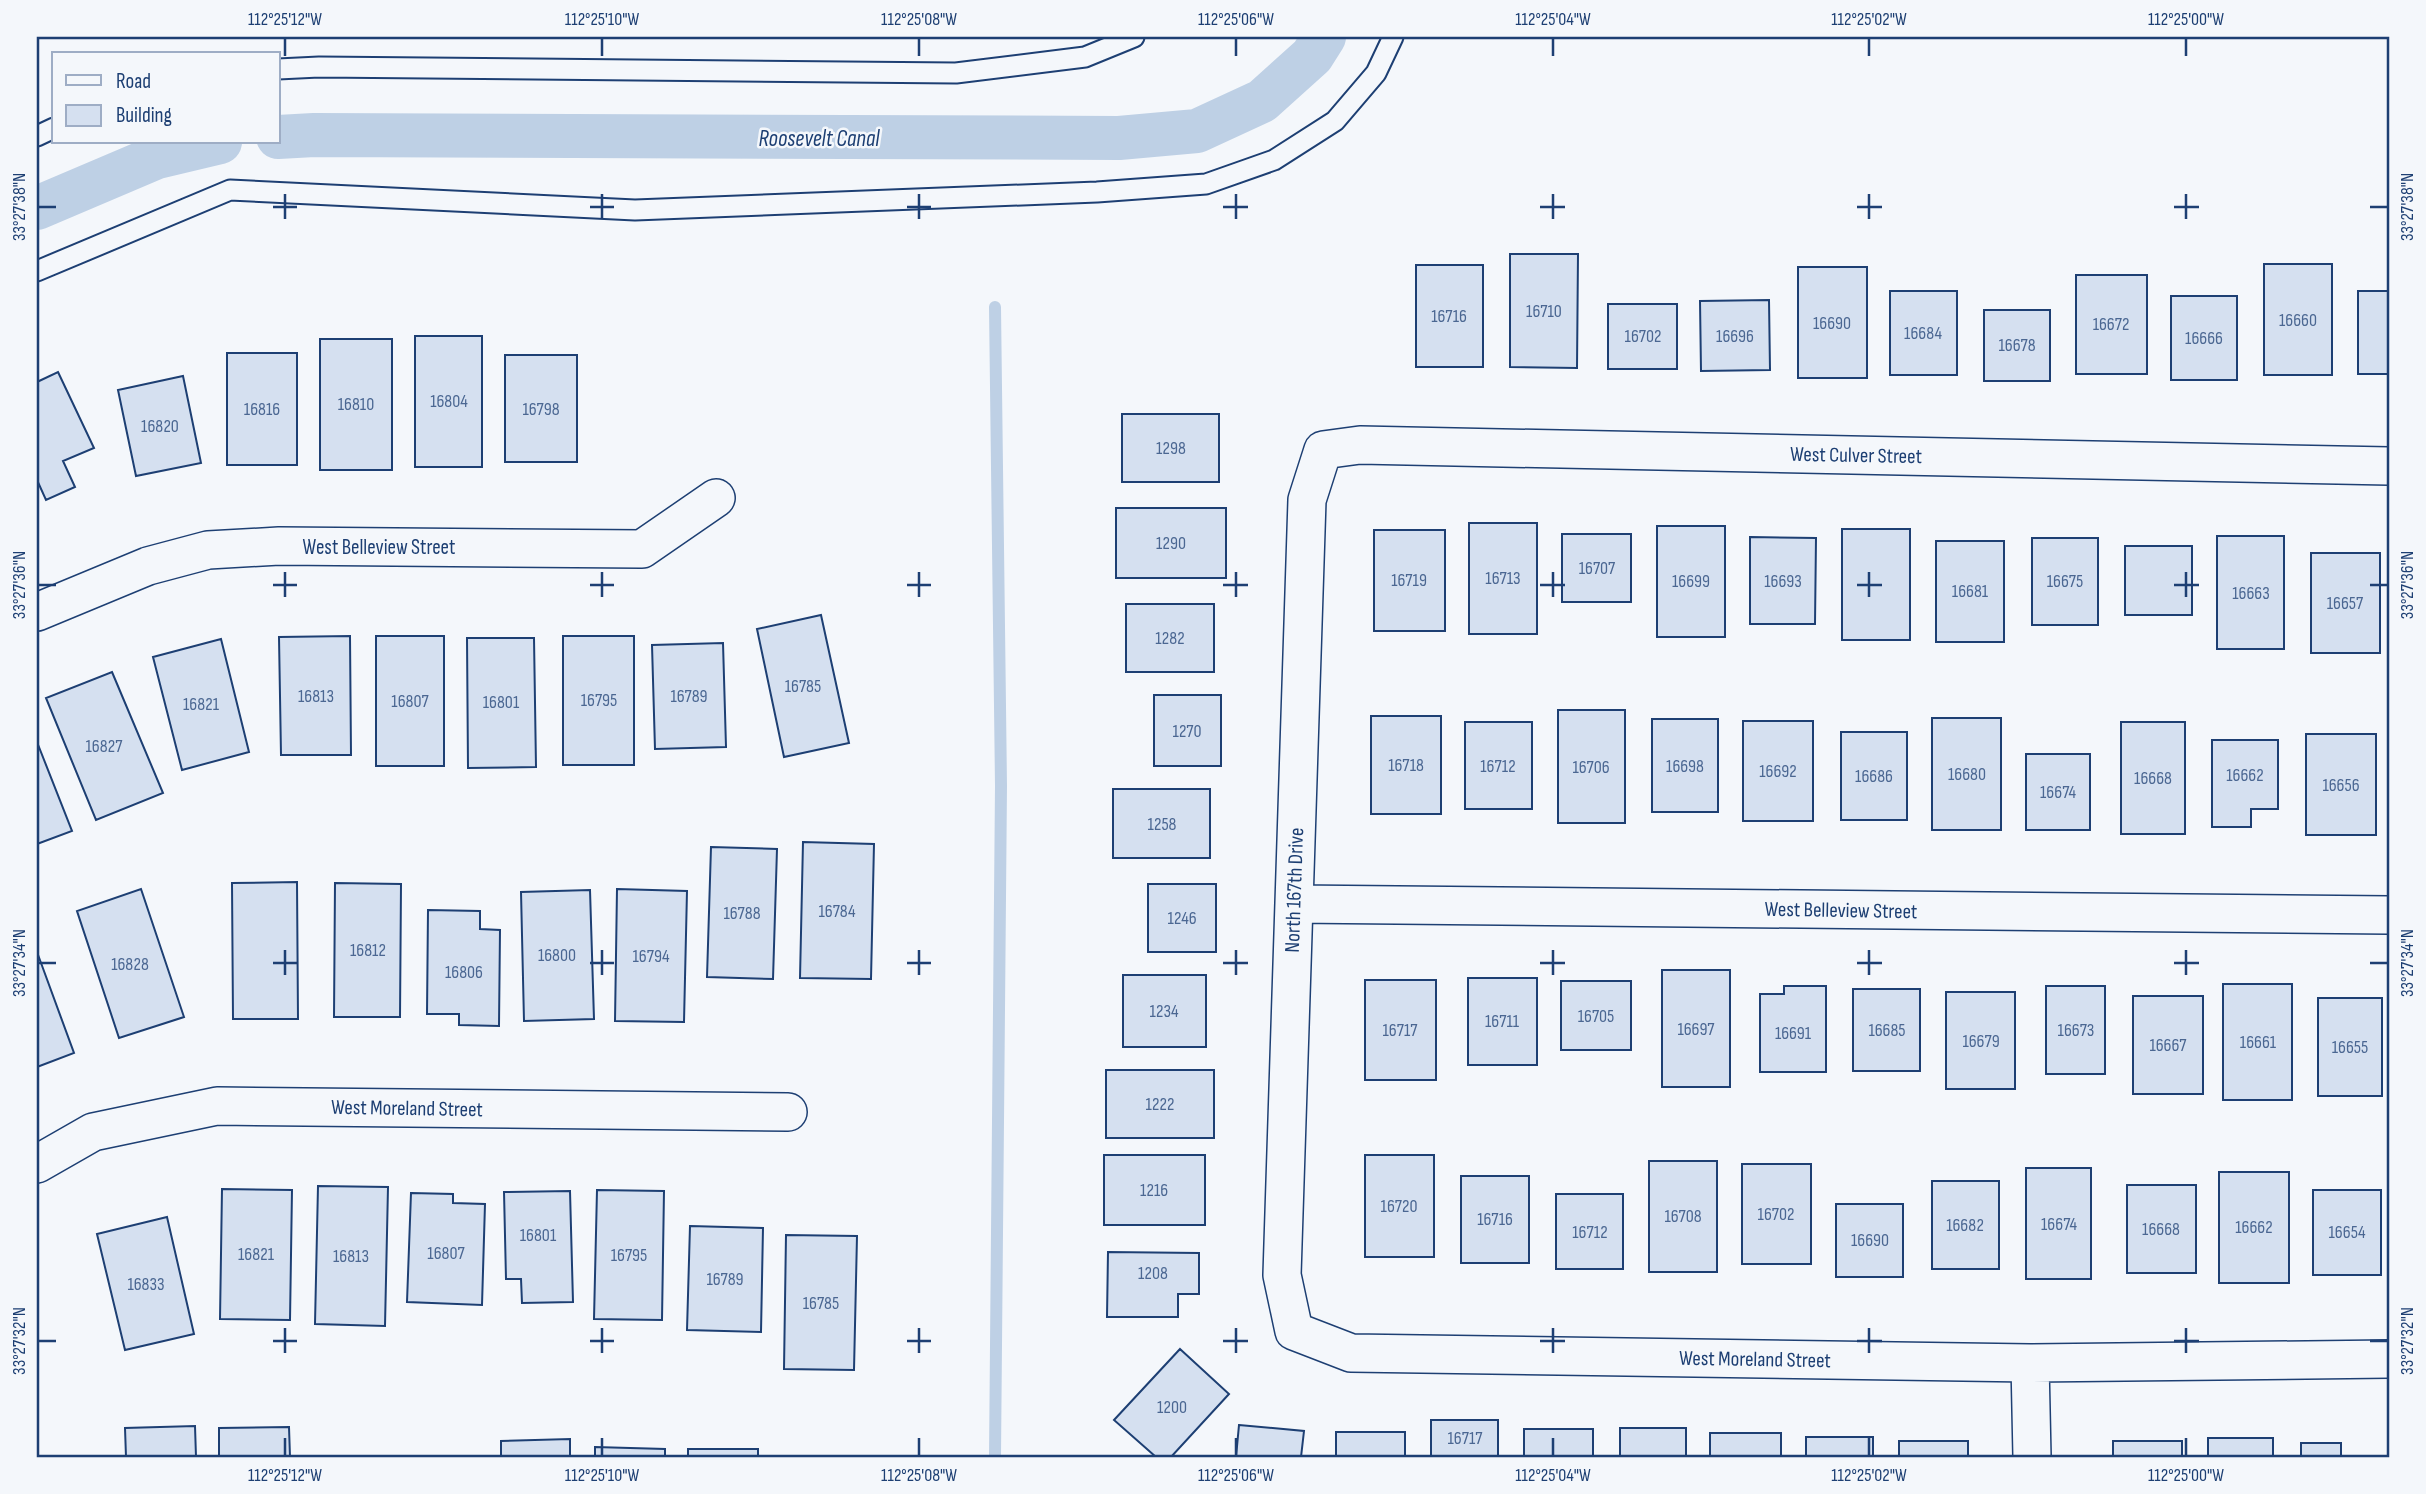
<svg xmlns="http://www.w3.org/2000/svg" width="2426" height="1494" font-family="'Sofia Sans Condensed',sans-serif">
<style>
.lines{fill:none;stroke-linecap:round;stroke-linejoin:round}
.stream{stroke:#bed0e5;stroke-width:12}
.canal{stroke:#bed0e5;stroke-width:44}
.building{fill:#d5e0f0;stroke:#1d3f73;stroke-width:2}
.lane-casing{stroke:#1d3f73;stroke-width:23}
.street-casing{stroke:#1d3f73;stroke-width:40}
.lane{stroke:#f4f7fb;stroke-width:19}
.street{stroke:#f4f7fb;stroke-width:37}
.ticks{fill:none;stroke:#1d3f73;stroke-width:2.5}
.labels{text-anchor:middle;stroke-width:5;stroke-linejoin:round;paint-order:stroke}
.number-label{font-size:18px;fill:#4b6792}
.street-label{font-size:21px;fill:#1d3f73;stroke:#f4f7fb}
.water-label{font-size:23px;font-style:italic;fill:#1d3f73;stroke:#f4f7fb}
.neatline{fill:none;stroke:#1d3f73;stroke-width:2.5}
.ticks-label{font-size:18px;text-anchor:middle;fill:#1d3f73}
</style>
<rect width="100%" height="100%" fill="#f4f7fb"/>
<g class="lines">
<path class="stream" d="M995,1457L1001,786L995,307"/>
<path class="canal" d="M278,137L314,135L1119,138L1197,131L1262,101L1312,56L1324,37
M37,208L157,157L220,142"/>
</g>
<path class="building" d="M1510,254H1578L1577,368L1510,367Z
M2264,264H2332V375H2264Z
M1416,265H1483V367H1416Z
M1798,267H1867V378H1798Z
M2076,275H2147V374H2076Z
M1890,291H1957V375H1890Z
M2358,291H2389V374H2358Z
M2171,296H2237V380H2171Z
M1769,300L1770,370L1701,371L1700,301Z
M1608,304H1677V369H1608Z
M1984,310H2050V381H1984Z
M415,336H482V467H415Z
M320,339H392V470H320Z
M227,353H297V465H227Z
M505,355H577V462H505Z
M58,372L94,448L63,461L75,487L46,500L37,480V382Z
M183,376L201,463L136,476L118,390Z
M1122,414H1219V482H1122Z
M1116,508H1226V578H1116Z
M1469,523H1537V634H1469Z
M1657,526H1725V637H1657Z
M1842,529H1910V640H1842Z
M1374,530H1445V631H1374Z
M1562,534H1631V602H1562Z
M2217,536H2284V649H2217Z
M1750,537L1816,538L1815,624H1750Z
M2032,538H2098V625H2032Z
M1936,541H2004V642H1936Z
M2125,546H2192V615H2125Z
M2311,553H2380V653H2311Z
M1126,604H1214V672H1126Z
M821,615L849,743L784,757L757,629Z
M350,636L351,755H281L279,637Z
M376,636H444V766H376Z
M563,636H634V765H563Z
M467,638H534L536,767L468,768Z
M221,639L249,752L182,770L153,657Z
M723,643L726,747L655,749L652,645Z
M112,672L163,793L96,820L46,698Z
M1154,695H1221V766H1154Z
M1558,710H1625V823H1558Z
M1371,716H1441V814H1371Z
M1932,718H2001V830H1932Z
M1652,719H1718V812H1652Z
M1743,721H1813V821H1743Z
M1465,722H1532V809H1465Z
M2121,722H2185V834H2121Z
M1841,732H1907V820H1841Z
M2306,734H2376V835H2306Z
M2212,740H2278V809H2251V827H2212Z
M37,742L72,831L37,844Z
M2026,754H2090V830H2026Z
M1113,789H1210V858H1113Z
M803,842L874,844L871,979L800,978Z
M711,847L777,849L773,979L707,977Z
M297,882L298,1019H233L232,883Z
M335,883L401,884L400,1017H334Z
M1148,884H1216V952H1148Z
M141,889L184,1017L119,1038L77,911Z
M617,889L687,891L684,1022L615,1021Z
M590,890L594,1019L524,1021L521,892Z
M428,910L480,911V929L500,930L499,1026L459,1025V1014H427Z
M37,952L74,1053L37,1067Z
M1662,970H1730V1087H1662Z
M1123,975H1206V1047H1123Z
M1468,978H1537V1065H1468Z
M1365,980H1436V1080H1365Z
M1561,981H1631V1050H1561Z
M2223,984H2292V1100H2223Z
M1784,986H1826V1072H1760V994H1784Z
M2046,986H2105V1074H2046Z
M1853,989H1920V1071H1853Z
M1946,992H2015V1089H1946Z
M2133,996H2203V1094H2133Z
M2318,998H2382V1096H2318Z
M1106,1070H1214V1138H1106Z
M1104,1155H1205V1225H1104Z
M1365,1155H1434V1257H1365Z
M1649,1161H1717V1272H1649Z
M1742,1164H1811V1264H1742Z
M2026,1168H2091V1279H2026Z
M2219,1172H2289V1283H2219Z
M1461,1176H1529V1263H1461Z
M1932,1181H1999V1269H1932Z
M2127,1185H2196V1273H2127Z
M318,1186L388,1187L385,1326L315,1324Z
M222,1189L292,1190L290,1320L220,1319Z
M597,1190L664,1191L662,1320L594,1319Z
M2313,1190H2381V1275H2313Z
M570,1191L573,1302L522,1303L521,1279H506L504,1192Z
M411,1193L453,1194V1203L485,1204L482,1305L407,1302Z
M1556,1194H1623V1269H1556Z
M1836,1204H1903V1277H1836Z
M167,1217L194,1334L125,1350L97,1234Z
M690,1226L763,1228L761,1332L687,1330Z
M786,1235L857,1236L854,1370L784,1369Z
M1108,1252L1199,1253V1294H1178V1317H1107Z
M1180,1349L1229,1394L1171,1457H1156L1114,1420Z
M1431,1420H1498V1457H1431Z
M1239,1425L1304,1431L1301,1457H1236Z
M195,1426L196,1457H126L125,1428Z
M289,1427L290,1457H219V1428Z
M1620,1428H1686V1457H1620Z
M1524,1429H1593V1457H1524Z
M1336,1432H1405V1457H1336Z
M1710,1433H1781V1457H1710Z
M1806,1437H1873V1457H1806Z
M2208,1438H2273V1457H2208Z
M570,1439V1457H501V1441Z
M1899,1441H1968V1457H1899Z
M2113,1441H2182V1457H2113Z
M2301,1443H2341V1457H2301Z
M595,1447L665,1449V1457H595Z
M688,1449H758V1457H688Z"/>
<g class="lines">
<defs>
<path id="lane" d="M278,69L319,67L956,73L1085,57L1134,37
M37,136L54,128
M37,271L230,190L635,210L1097,192L1206,184L1274,160L1335,121L1376,73L1393,37"/>
<path id="street" d="M2389,466L1360,445L1323,450L1307,500L1282,1275L1294,1331L1351,1353L2030,1363L2389,1359
M37,612L148,566L208,550L279,546L642,549L716,498
M1294,904L2389,915
M37,1164L93,1132L217,1106L788,1112
M2030,1363L2032,1457"/>
</defs>
<use href="#lane" class="lane-casing"/>
<use href="#street" class="street-casing"/>
<use href="#lane" class="lane"/>
<use href="#street" class="street"/>
</g>
<path class="ticks" d="M285,38V56M602,38V56M919,38V56M1236,38V56M1553,38V56M1869,38V56M2186,38V56M285,194V219M602,194V219M919,194V219M1236,194V219M1553,194V219M1869,194V219M2186,194V219M38,207H56M273,207H297M590,207H614M907,207H931M1223,207H1248M1540,207H1565M1857,207H1882M2174,207H2199M2370,207H2388M285,572V597M602,572V597M919,572V597M1236,572V597M1553,572V597M1869,572V597M2186,572V597M38,585H56M273,585H297M590,585H614M907,585H931M1223,585H1248M1540,585H1565M1857,585H1882M2174,585H2199M2370,585H2388M285,950V975M602,950V975M919,950V975M1236,950V975M1553,950V975M1869,950V975M2186,950V975M38,963H56M273,963H297M590,963H614M907,963H931M1223,963H1248M1540,963H1565M1857,963H1882M2174,963H2199M2370,963H2388M285,1328V1353M602,1328V1353M919,1328V1353M1236,1328V1353M1553,1328V1353M1869,1328V1353M2186,1328V1353M38,1341H56M273,1341H297M590,1341H614M907,1341H931M1223,1341H1248M1540,1341H1565M1857,1341H1882M2174,1341H2199M2370,1341H2388M285,1438V1456M602,1438V1456M919,1438V1456M1236,1438V1456M1553,1438V1456M1869,1438V1456M2186,1438V1456"/>
<g class="labels">
<g class="number-label">
<text x="1544" y="317">16710</text>
<text x="1449" y="322">16716</text>
<text x="2298" y="326">16660</text>
<text x="1832" y="329">16690</text>
<text x="2111" y="330">16672</text>
<text x="1923" y="339">16684</text>
<text x="1643" y="342">16702</text>
<text x="1735" y="342">16696</text>
<text x="2204" y="344">16666</text>
<text x="2017" y="351">16678</text>
<text x="449" y="407">16804</text>
<text x="356" y="410">16810</text>
<text x="262" y="415">16816</text>
<text x="541" y="415">16798</text>
<text x="160" y="432">16820</text>
<text x="1171" y="454">1298</text>
<text x="1171" y="549">1290</text>
<text x="1597" y="574">16707</text>
<text x="1503" y="584">16713</text>
<text x="1409" y="586">16719</text>
<text x="1691" y="587">16699</text>
<text x="1783" y="587">16693</text>
<text x="2065" y="587">16675</text>
<text x="1970" y="597">16681</text>
<text x="2251" y="599">16663</text>
<text x="2345" y="609">16657</text>
<text x="1170" y="644">1282</text>
<text x="803" y="692">16785</text>
<text x="316" y="702">16813</text>
<text x="689" y="702">16789</text>
<text x="599" y="706">16795</text>
<text x="410" y="707">16807</text>
<text x="501" y="708">16801</text>
<text x="201" y="710">16821</text>
<text x="1187" y="737">1270</text>
<text x="104" y="752">16827</text>
<text x="1406" y="771">16718</text>
<text x="1498" y="772">16712</text>
<text x="1685" y="772">16698</text>
<text x="1591" y="773">16706</text>
<text x="1778" y="777">16692</text>
<text x="1967" y="780">16680</text>
<text x="2245" y="781">16662</text>
<text x="1874" y="782">16686</text>
<text x="2153" y="784">16668</text>
<text x="2341" y="791">16656</text>
<text x="2058" y="798">16674</text>
<text x="1162" y="830">1258</text>
<text x="837" y="917">16784</text>
<text x="742" y="919">16788</text>
<text x="1182" y="924">1246</text>
<text x="368" y="956">16812</text>
<text x="557" y="961">16800</text>
<text x="651" y="962">16794</text>
<text x="130" y="970">16828</text>
<text x="464" y="978">16806</text>
<text x="1164" y="1017">1234</text>
<text x="1596" y="1022">16705</text>
<text x="1502" y="1027">16711</text>
<text x="1696" y="1035">16697</text>
<text x="1400" y="1036">16717</text>
<text x="1887" y="1036">16685</text>
<text x="2076" y="1036">16673</text>
<text x="1793" y="1039">16691</text>
<text x="1981" y="1047">16679</text>
<text x="2258" y="1048">16661</text>
<text x="2168" y="1051">16667</text>
<text x="2350" y="1053">16655</text>
<text x="1160" y="1110">1222</text>
<text x="1154" y="1196">1216</text>
<text x="1399" y="1212">16720</text>
<text x="1776" y="1220">16702</text>
<text x="1683" y="1222">16708</text>
<text x="1495" y="1225">16716</text>
<text x="2059" y="1230">16674</text>
<text x="1965" y="1231">16682</text>
<text x="2254" y="1233">16662</text>
<text x="2161" y="1235">16668</text>
<text x="1590" y="1238">16712</text>
<text x="2347" y="1238">16654</text>
<text x="538" y="1241">16801</text>
<text x="1870" y="1246">16690</text>
<text x="446" y="1259">16807</text>
<text x="256" y="1260">16821</text>
<text x="629" y="1261">16795</text>
<text x="351" y="1262">16813</text>
<text x="1153" y="1279">1208</text>
<text x="725" y="1285">16789</text>
<text x="146" y="1290">16833</text>
<text x="821" y="1309">16785</text>
<text x="1172" y="1413">1200</text>
<text x="1465" y="1444">16717</text>
</g>
<g class="street-label">
<text transform="translate(1856 455) rotate(1)" y="7">West Culver Street</text>
<text x="379" y="554">West Belleview Street</text>
<text transform="translate(1294 890) rotate(-88)" y="7">North 167th Drive</text>
<text transform="translate(1841 910) rotate(1)" y="7">West Belleview Street</text>
<text transform="translate(407 1108) rotate(1)" y="7">West Moreland Street</text>
<text transform="translate(1755 1359) rotate(1)" y="7">West Moreland Street</text>
</g>
<g class="water-label">
<text x="819" y="146">Roosevelt Canal</text>
</g>
</g>
<rect width="2426" height="1494" fill="none" stroke="#f4f7fb" stroke-width="77"/>
<rect x="52" y="52" width="228" height="91" fill="#f4f7fb" stroke="#9eadc5" stroke-width="2"/>
<rect x="66" y="75" width="35" height="10" fill="#f4f7fb" stroke="#9eadc5" stroke-width="2"/>
<text x="116" y="88" font-size="21" fill="#1d3f73">Road</text>
<rect x="66" y="105" width="35" height="21" fill="#d5e0f0" stroke="#9eadc5" stroke-width="2"/>
<text x="116" y="122" font-size="21" fill="#1d3f73">Building</text>
<rect x="38" y="38" width="2350" height="1418" class="neatline"/>
<g class="ticks-label">
<text x="285" y="25">112°25'12"W</text>
<text x="602" y="25">112°25'10"W</text>
<text x="919" y="25">112°25'08"W</text>
<text x="1236" y="25">112°25'06"W</text>
<text x="1553" y="25">112°25'04"W</text>
<text x="1869" y="25">112°25'02"W</text>
<text x="2186" y="25">112°25'00"W</text>
<text transform="translate(19 207) rotate(-90)" y="6">33°27'38"N</text>
<text transform="translate(2407 207) rotate(-90)" y="6">33°27'38"N</text>
<text transform="translate(19 585) rotate(-90)" y="6">33°27'36"N</text>
<text transform="translate(2407 585) rotate(-90)" y="6">33°27'36"N</text>
<text transform="translate(19 963) rotate(-90)" y="6">33°27'34"N</text>
<text transform="translate(2407 963) rotate(-90)" y="6">33°27'34"N</text>
<text transform="translate(19 1341) rotate(-90)" y="6">33°27'32"N</text>
<text transform="translate(2407 1341) rotate(-90)" y="6">33°27'32"N</text>
<text x="285" y="1481">112°25'12"W</text>
<text x="602" y="1481">112°25'10"W</text>
<text x="919" y="1481">112°25'08"W</text>
<text x="1236" y="1481">112°25'06"W</text>
<text x="1553" y="1481">112°25'04"W</text>
<text x="1869" y="1481">112°25'02"W</text>
<text x="2186" y="1481">112°25'00"W</text>
</g>
</svg>
